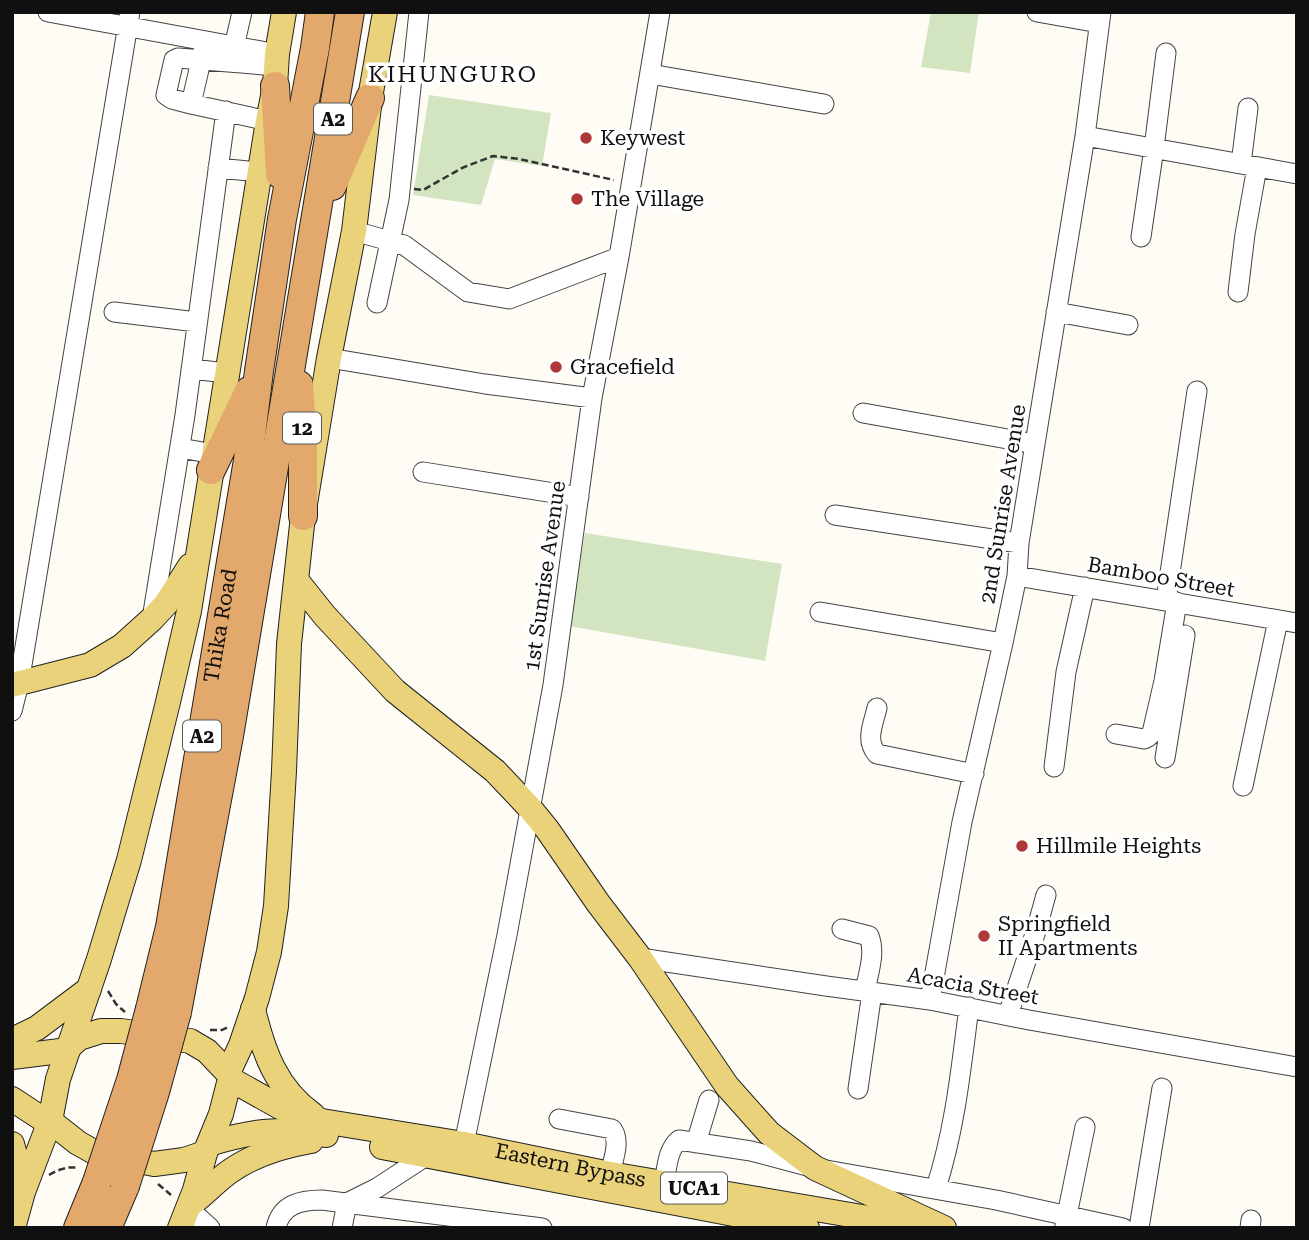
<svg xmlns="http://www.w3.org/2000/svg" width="1309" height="1240" font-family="'Roboto Serif',serif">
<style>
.green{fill:#d2e5c0}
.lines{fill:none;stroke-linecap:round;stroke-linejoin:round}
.minor-casing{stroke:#434343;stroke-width:21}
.major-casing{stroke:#212121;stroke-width:26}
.highway-casing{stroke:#212121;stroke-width:30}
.path{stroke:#323232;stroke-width:2.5;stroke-dasharray:7 3.5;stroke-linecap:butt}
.minor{stroke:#fff;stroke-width:19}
.major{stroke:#e9d279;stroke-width:24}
.highway{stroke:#e3a86c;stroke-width:28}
.highway-bridge-casing{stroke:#212121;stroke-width:30;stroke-linecap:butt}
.highway-bridge{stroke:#e3a86c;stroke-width:28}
.poi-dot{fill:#b03737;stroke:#fff;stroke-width:2.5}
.labels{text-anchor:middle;stroke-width:7;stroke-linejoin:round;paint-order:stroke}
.shield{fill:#fff;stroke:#585858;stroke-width:2}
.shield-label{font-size:19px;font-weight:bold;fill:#101010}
.poi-label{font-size:21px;fill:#101010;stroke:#fff;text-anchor:start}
.street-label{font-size:21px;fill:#101010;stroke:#fff}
.neighbourhood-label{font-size:23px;letter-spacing:2px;fill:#101010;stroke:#fff}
</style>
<rect width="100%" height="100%" fill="#fefcf4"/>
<path class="green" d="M931,12H979L970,73L921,67Z
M429,95L551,113L542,166L495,159L481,205L413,195Z
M585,533L782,564L765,661L569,626Z"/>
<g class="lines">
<defs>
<path id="minor" d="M48,12L277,54
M1037,12L1099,23
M234,47L242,12
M204,48L191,104L268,121
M650,74L824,104
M191,104L172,99L166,95L174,60L178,58L277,66
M1085,136L1297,174
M1241,164L1248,108
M218,168L259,172
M354,231L404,245L468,292L509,299L619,257
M1141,237L1154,148L1166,53
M1238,292L1245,234L1257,167
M377,303L399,200L419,12
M114,312L197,322
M1056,312L1128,325
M329,358L485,384L592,398
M191,369L227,373
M863,413L1035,444
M180,448L214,454
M423,472L579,497
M835,515L1019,543
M1017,576L1297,623
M1166,600L1197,391
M820,612L1003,643
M152,619L185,415L226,111
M877,708C873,725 865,740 877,754L974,774
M12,711L19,683L130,12
M1116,734L1144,739L1148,737L1152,733L1164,681L1177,602
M1165,758L1185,635
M1054,767L1066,672L1085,587
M1243,786L1278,620
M842,929L869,936C876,953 868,974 865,991
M640,958L826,986L930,1000L1029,1020L1297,1067
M930,1000L962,822L1003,643L1017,576L1019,543L1035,444L1085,136L1101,12
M1008,1015L1036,931L1046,895
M858,1089L872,992
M559,1119L612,1129C621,1141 613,1160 610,1174
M696,1143L709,1100
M464,1144L507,935L553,685L592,398L619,257L660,12
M664,1183C667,1169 667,1150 679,1140L751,1151L815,1168L996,1200L1123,1228
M936,1188C955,1129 961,1069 969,1007
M188,1208L210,1228
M1065,1225L1085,1127
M276,1228C281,1204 301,1200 322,1200L542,1228
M342,1228L347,1203L377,1188L426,1156
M1139,1228L1162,1088
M1250,1228L1251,1220"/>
<g id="major">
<path d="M297,581L325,616L395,691L495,771L529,807L547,829L598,903L640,958L727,1086L769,1133L815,1168L944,1228"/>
<path d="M12,685L90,665L122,646L152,619L166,604L190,566"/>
<path d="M253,1009C263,1051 276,1089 313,1115"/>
<path d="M12,1040L37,1028L89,989"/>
<path d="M69,1047L79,1038L101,1031H121L190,1041L207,1051L228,1073L230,1079L221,1114L205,1153L195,1190L180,1228"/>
<path d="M12,1057L68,1050"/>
<path d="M228,1073L241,1045L257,998L269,952L276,906L284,771L289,644L303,516L329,358L354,231L370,98L385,12"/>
<path id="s1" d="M230,1079L280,1107L322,1121L464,1144L610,1174L921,1227"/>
<path d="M12,1099L41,1118L50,1121L78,1143L96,1153L154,1164L184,1160L205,1153"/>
<path d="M12,1144L17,1162L20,1193"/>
<path d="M209,1144C251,1131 283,1127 326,1135"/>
<path d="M382,1147L807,1228"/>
<path d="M191,1204C205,1194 215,1182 229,1172C254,1154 282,1146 311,1141"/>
<path d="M13,1228L23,1192L50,1121L58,1079L99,959L129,860L168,702L189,611L268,121L275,86L277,54L284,12"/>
</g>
<g id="highway">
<path d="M275,86L280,174"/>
<path d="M332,186L370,98"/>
<path d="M299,385L303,442V516"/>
<path d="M211,470L249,391"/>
<path id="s2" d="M150,1009L170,927L248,460L259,371L282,219L315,48L320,12"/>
<path d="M177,1012L229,736L350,12"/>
<path d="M78,1228L97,1182"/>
<path d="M107,1228L125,1186"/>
</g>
</defs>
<use href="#minor" class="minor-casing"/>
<use href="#major" class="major-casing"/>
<use href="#highway" class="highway-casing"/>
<path class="path" d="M414,189L423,190L462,168L493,156L519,159L614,180
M108,991L116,1004L125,1012
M210,1030H222L228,1027
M49,1175C59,1169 68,1166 79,1168
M158,1184L171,1195"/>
<use href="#minor" class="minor"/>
<use href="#major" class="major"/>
<use href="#highway" class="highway"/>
<defs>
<path id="highway-bridge" d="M97,1182L131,1080L150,1009
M125,1186L155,1092L177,1012"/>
</defs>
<use href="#highway-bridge" class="highway-bridge-casing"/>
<use href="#highway-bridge" class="highway-bridge"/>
</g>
<g class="poi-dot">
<circle cx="586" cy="138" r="7"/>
<circle cx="577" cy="199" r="7"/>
<circle cx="556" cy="367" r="7"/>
<circle cx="1022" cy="846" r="7"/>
<circle cx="984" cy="936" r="7"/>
</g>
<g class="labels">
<g class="shield">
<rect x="314" y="103.5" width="38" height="31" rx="5"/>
<rect x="283" y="412.5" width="38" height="31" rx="5"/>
<rect x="183" y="720.5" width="38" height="31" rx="5"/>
<rect x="661" y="1172.5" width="66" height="31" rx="5"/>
</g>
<g class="shield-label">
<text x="333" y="126">A2</text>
<text x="302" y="435">12</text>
<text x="202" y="743">A2</text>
<text x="694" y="1195">UCA1</text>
</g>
<g class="poi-label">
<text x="600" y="145">Keywest</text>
<text x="591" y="206">The Village</text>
<text x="570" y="374">Gracefield</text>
<text x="1036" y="853">Hillmile Heights</text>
<text x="998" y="931">Springfield<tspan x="998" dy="24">II Apartments</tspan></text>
</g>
<g class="street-label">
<text transform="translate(1003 504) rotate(-81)" y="7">2nd Sunrise Avenue</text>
<text transform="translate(545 576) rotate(-82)" y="7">1st Sunrise Avenue</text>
<text transform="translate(1161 577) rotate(10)" y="7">Bamboo Street</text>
<text dy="7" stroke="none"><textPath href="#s2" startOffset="390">Thika Road</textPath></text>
<text transform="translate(973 986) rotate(10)" y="7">Acacia Street</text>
<text dy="7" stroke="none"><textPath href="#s1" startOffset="354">Eastern Bypass</textPath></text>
</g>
<g class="neighbourhood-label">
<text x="453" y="82">KIHUNGURO</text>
</g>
</g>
<rect width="1309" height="1240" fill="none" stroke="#101010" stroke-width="28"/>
</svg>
